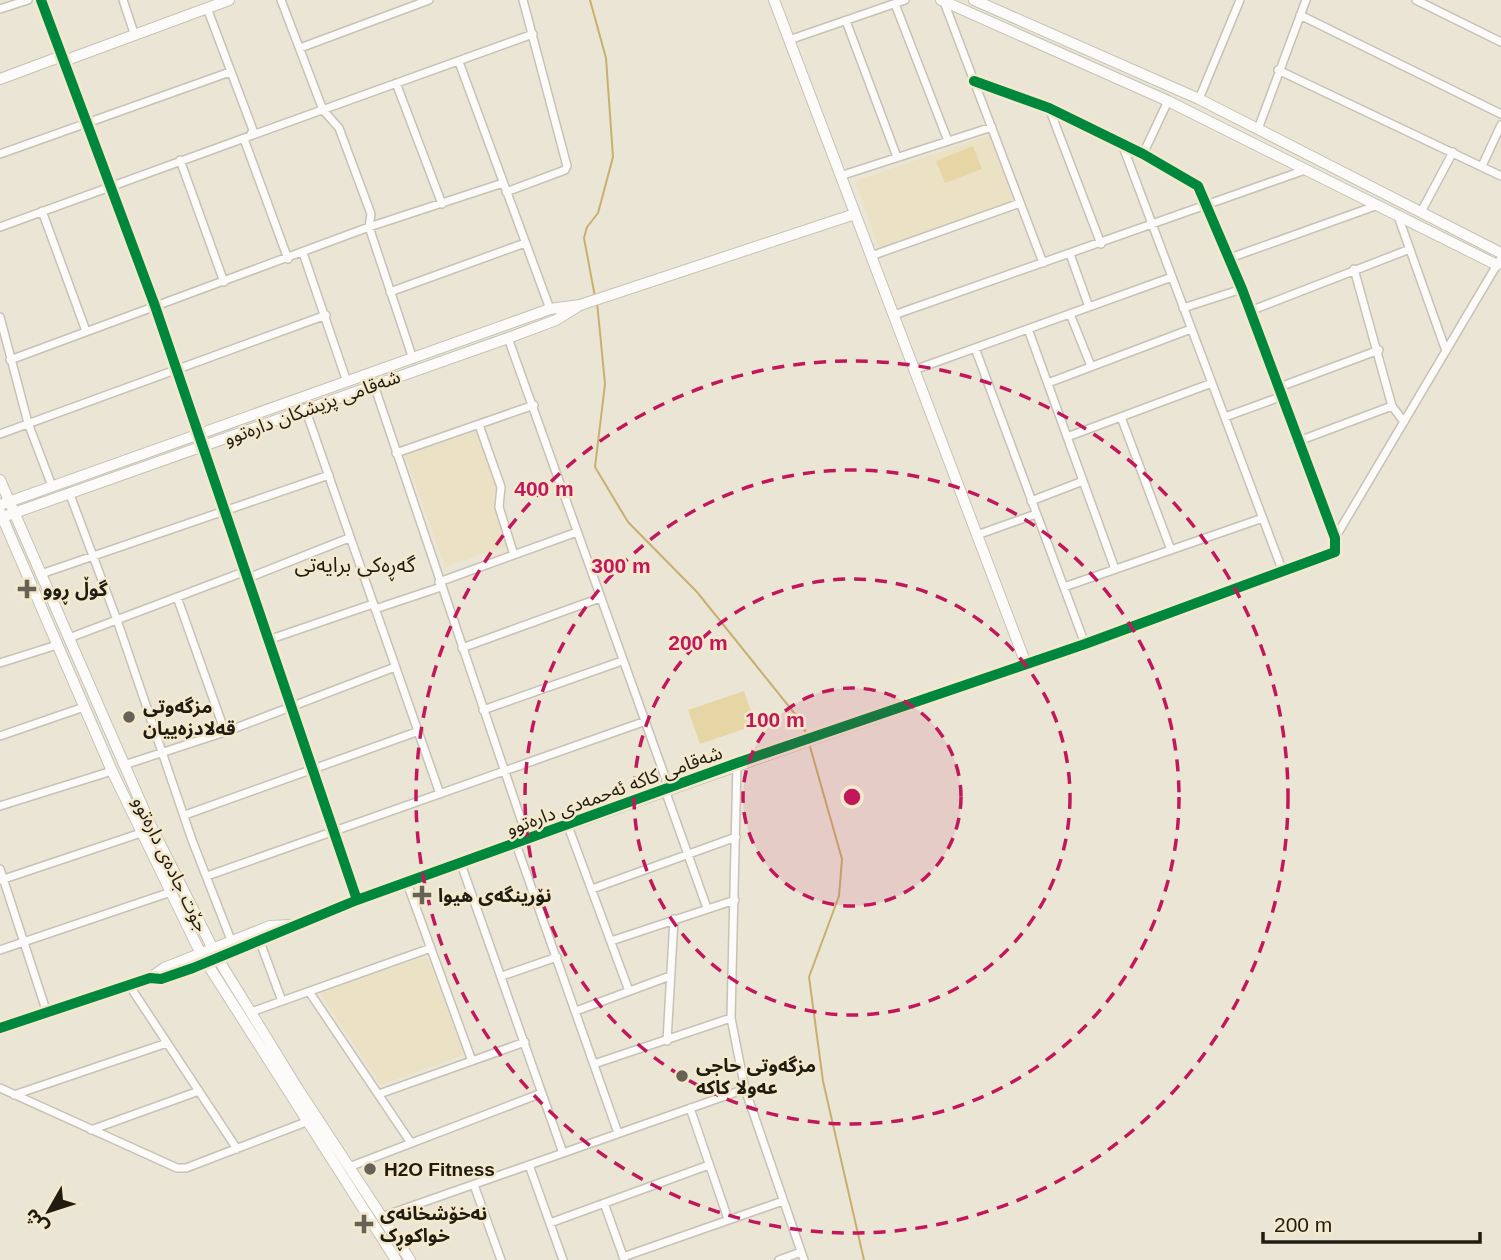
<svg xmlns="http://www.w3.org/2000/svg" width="1501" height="1260" font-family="Helvetica,'Noto Sans Arabic',sans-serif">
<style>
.built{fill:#ebe1c5}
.green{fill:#e7d6a5}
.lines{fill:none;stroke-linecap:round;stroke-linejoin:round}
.stream{stroke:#c7b06f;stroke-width:2}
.street-casing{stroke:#c6c2b5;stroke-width:10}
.secondary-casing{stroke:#c6c2b5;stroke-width:12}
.street{stroke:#fcfbf9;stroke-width:7}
.secondary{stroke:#fcfbf9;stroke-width:10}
.cycleway-casing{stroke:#f4e9cc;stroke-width:15}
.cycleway{stroke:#00873e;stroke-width:10}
.ring{fill:none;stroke:#c2185b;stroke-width:3.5;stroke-dasharray:12 9}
.poi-dot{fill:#676256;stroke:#f4e9cc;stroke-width:2.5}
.labels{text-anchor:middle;stroke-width:5;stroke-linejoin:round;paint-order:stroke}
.street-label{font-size:19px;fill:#201c12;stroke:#f4e9cc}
.poi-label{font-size:19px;font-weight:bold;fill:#201c12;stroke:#f4e9cc;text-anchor:start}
.neighbourhood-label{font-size:21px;fill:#201c12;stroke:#f4e9cc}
.centre{fill:#c2185b;stroke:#f4e9cc;stroke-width:3.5}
.ring-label{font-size:21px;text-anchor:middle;font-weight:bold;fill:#c2185b;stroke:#f4e9cc;stroke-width:5;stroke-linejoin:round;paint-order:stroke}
</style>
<rect width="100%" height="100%" fill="#ebe5d5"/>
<path class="built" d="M990,135L1014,204L880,250L855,181Z
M477,431L496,486L494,503L509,545L445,567L405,455Z
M427,956L464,1055L381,1085L321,995L325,991Z"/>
<path class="green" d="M973,146L982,169L945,183L936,161Z
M744,691L756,725L700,744L688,710Z"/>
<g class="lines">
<path class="stream" d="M590,0L606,58L613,157L598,213L587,227L584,238L595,297
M597,302L605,384L595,467L628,522L697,592L803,724L807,738
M809,743L842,859L839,896L809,977L823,1081L864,1260"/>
<defs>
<path id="street" d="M41,0L62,56
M123,0L134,33
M281,0L323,110L339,128L371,214L369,227L413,359
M1416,0L1501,42
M944,2L1043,263
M895,4L948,141
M0,9L28,0
M1300,15L1501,114
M846,21L897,157
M789,40L905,0
M300,48L429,0
M459,62L550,309
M1278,70L1501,176
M974,81L1049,108L1143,154L1198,186L1242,289L1337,549L1331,555L1026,664
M396,83L442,204
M1199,99L1240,0
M1049,108L1101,244
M1258,129L1306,0
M250,136L533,34
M244,139L288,259
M1122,144L1283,572
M0,154L230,72
M1143,154L1168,101
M180,160L224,282
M1482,166L1501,125
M840,176L992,127
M506,192L565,170L567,166L523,0
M42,211L86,331
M1421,212L1453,152
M1398,216L1446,351
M0,227L250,136L253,130L207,8
M303,253L347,382
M1070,254L1089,307
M871,256L1020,203
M1230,258L1378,205
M1354,269L1392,406L1404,422
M390,292L525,243
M1183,308L1242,289
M1250,311L1410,249
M1070,314L1091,366
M894,315L1305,170
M0,317L28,423L52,486
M1028,329L1115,569
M508,338L669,788
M975,348L1085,644
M10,360L369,227L503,183
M914,370L1172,277
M1048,383L1191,329
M374,385L528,840
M1277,388L1379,350
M305,408L440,794
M1121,417L1171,550
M1225,417L1280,397
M479,425L501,487L499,507L514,555
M0,434L326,315
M1067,437L1212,383
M1296,442L1392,406
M396,453L534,405
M69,492L117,620L192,840L231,940
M1031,501L1083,481
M977,535L1036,514
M1335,538L1501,258
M41,574L329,475
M248,578L349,538
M439,582L577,532
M1064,587L1263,518
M177,597L225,732
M375,609L441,587
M69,638L246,571
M268,640L373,604
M462,648L600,598
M0,663L57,645
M483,710L622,661
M0,736L84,707
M737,763L731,1018L745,1089L804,1260
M124,765L225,732L395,667
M665,790L707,908
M0,806L112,771
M185,815L419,731
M568,826L629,991
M516,844L618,1133
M461,864L563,1153
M0,869L47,1013
M207,876L643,722
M1,880L141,833
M407,883L472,1061
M592,889L736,837
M611,941L735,900
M260,942L282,1001
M0,950L171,892
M502,976L557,957
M129,985L237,1149
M310,993L411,1143
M576,1011L670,976
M251,1012L431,948
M667,1041L674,919
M594,1064L731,1018
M0,1088L177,1168H186L306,1122
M379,1094L525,1042
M14,1095L167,1043
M690,1108L728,1219
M91,1130L199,1091
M529,1165L563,1260
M349,1167L542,1093
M474,1185L501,1260
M604,1203L624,1259
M381,1217L745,1089
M550,1223L709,1165
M623,1257L783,1201
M779,1260L801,1252"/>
<path id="secondary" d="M941,0L1168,101L1497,265
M974,0L1199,99L1501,253
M64,61L229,0
M0,79L62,56L155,306L357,900
M0,480L151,826L218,959L298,1089L410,1260
M0,505L550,309L580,305
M0,512L112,771L201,954L396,1260
M0,518L508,338L556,320L580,305L855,214
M150,978L164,968L270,926L291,925
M0,1028L150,978L161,979L193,968L357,900L1026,664L774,0"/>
</defs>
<use href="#street" class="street-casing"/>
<use href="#secondary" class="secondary-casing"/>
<use href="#street" class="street"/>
<use href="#secondary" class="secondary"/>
<defs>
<path id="cycleway" d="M41,0L155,306L357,900
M0,1028L150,978L161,979L193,968L357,900L737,763L1085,644L1335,552V538L1242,289L1198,186L1143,154L1049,108L974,81"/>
</defs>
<use href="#cycleway" class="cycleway-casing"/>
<use href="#cycleway" class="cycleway"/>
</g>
<circle cx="852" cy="797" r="109" fill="#c2185b" fill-opacity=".12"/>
<g class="ring">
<circle cx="852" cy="797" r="109"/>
<circle cx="852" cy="797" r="218"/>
<circle cx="852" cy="797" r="327"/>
<circle cx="852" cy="797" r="436"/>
</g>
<g class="poi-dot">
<path d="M23.5 578.5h7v7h7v7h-7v7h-7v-7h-7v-7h7z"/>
<circle cx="129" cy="717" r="7"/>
<path d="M418.5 884.5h7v7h7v7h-7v7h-7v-7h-7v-7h7z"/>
<circle cx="682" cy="1076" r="7"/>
<circle cx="370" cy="1169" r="7"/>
<path d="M360.5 1213.5h7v7h7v7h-7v7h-7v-7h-7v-7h7z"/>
</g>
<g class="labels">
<g class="street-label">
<text transform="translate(312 407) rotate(-20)" y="7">شەقامی پزیشکان دارەتوو</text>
<text transform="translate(614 790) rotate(-20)" y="7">شەقامی کاکە ئەحمەدی دارەتوو</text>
<text transform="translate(171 864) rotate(64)" y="7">جۆت جادەی دارەتوو</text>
</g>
<g class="poi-label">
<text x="43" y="596">گوڵ ڕوو</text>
<text x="143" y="713">مزگەوتی<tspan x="143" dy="22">قەلادزەییان</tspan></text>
<text x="438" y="902">نۆرینگەی هیوا</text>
<text x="696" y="1072">مزگەوتی حاجی<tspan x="696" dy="22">عەولا کاکە</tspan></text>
<text x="384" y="1176">H2O Fitness</text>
<text x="380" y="1220">نەخۆشخانەی<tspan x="380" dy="22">خواکوڕک</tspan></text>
</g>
<g class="neighbourhood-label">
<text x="355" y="572">گەڕەکی برایەتی</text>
</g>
</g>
<circle cx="852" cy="797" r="10" class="centre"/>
<g class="ring-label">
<text x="544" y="496">400 m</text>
<text x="621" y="573">300 m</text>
<text x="698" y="650">200 m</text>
<text x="775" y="727">100 m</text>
</g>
<g transform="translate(49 1211) rotate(231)" stroke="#f4e9cc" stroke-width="5" paint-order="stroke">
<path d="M0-5L12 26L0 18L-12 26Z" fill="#201c12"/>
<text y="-10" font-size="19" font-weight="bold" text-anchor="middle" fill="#201c12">ش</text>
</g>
<path d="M1263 1232v10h217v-10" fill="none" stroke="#201c12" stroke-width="3.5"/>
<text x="1274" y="1232" font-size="21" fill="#201c12" stroke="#f4e9cc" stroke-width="5" paint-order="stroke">200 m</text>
</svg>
